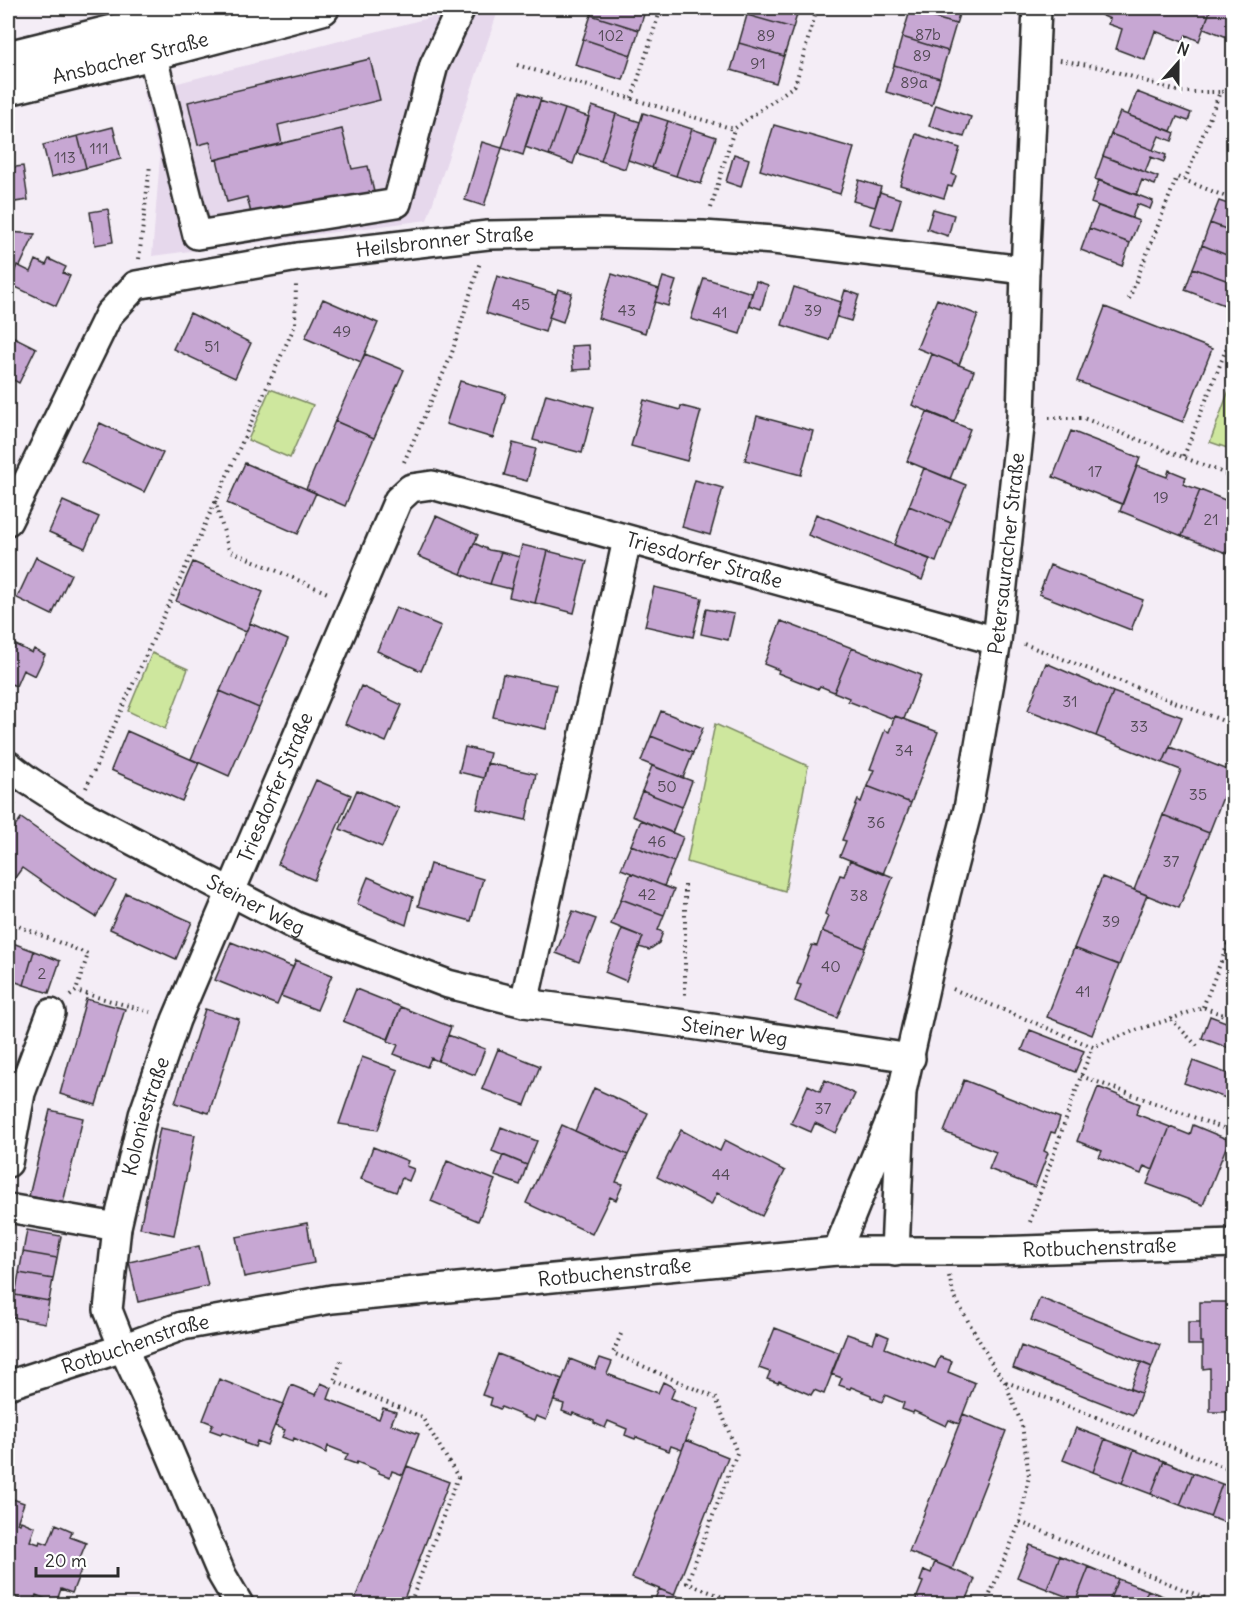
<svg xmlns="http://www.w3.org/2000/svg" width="1241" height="1612" font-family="Delius,sans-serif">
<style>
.built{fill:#e6d8ec}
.green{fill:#cee79e;stroke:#7c8964;stroke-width:1.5}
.building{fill:#c7a7d3;stroke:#2b2b2b;stroke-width:1.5}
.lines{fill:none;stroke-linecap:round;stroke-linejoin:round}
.minor-casing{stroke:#2b2b2b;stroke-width:32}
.major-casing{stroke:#2b2b2b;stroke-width:38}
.path{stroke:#2b2b2b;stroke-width:4;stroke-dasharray:1.5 4.5;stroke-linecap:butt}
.minor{stroke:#fff;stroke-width:27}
.major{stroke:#fff;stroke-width:33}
.labels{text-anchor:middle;stroke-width:6;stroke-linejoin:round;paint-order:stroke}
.number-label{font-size:16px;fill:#524a55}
.street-label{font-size:20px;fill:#2b2b2b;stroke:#fff}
</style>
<rect width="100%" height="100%" fill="#f4edf6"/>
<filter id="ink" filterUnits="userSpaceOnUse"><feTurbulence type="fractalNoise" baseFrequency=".0167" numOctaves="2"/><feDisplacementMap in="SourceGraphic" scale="12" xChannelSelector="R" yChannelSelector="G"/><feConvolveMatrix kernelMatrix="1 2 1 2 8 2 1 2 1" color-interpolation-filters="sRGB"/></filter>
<g filter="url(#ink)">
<path class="built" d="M467,8H499L427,220L152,256L160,158L143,92Z"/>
<path class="green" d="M1233,379V450L1210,442Z
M270,389L313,405L290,458L248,440Z
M152,653L188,669L165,729L128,711Z
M715,724L808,766L785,891L687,862Z"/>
<path class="building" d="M593,8H646L639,30L591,15Z
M749,8H799L793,28L747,15Z
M911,8H961L956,24L910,11Z
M1104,8H1211L1199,41L1186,35L1183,42L1155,31L1145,60L1116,49L1122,29L1108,24L1110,19L1101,15Z
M1211,8H1234V35L1232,39L1204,28Z
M910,11L956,24L948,51L902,37Z
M591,15L639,30L631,55L583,39Z
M747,15L793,28L784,56L739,43Z
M902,37L948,51L940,78L894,65Z
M583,39L631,55L623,80L575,65Z
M739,43L784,56L776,83L731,70Z
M370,59L380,100L278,125L282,144L214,160L210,142L198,145L188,102Z
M894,65L940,78L932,105L886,92Z
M520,92L541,99L523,155L502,148Z
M1137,92L1191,113L1188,121L1177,117L1171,131L1128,115Z
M540,101L565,109L549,155L525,147Z
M936,105L971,117L964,137L929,126Z
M592,106L616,114L601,161L577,153Z
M565,109L589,117L573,164L549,155Z
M1120,112L1175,133L1172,141L1159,136L1153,150L1111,134Z
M643,113L668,121L652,168L628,160Z
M616,114L640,122L625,169L601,161Z
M668,121L692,129L676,176L652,168Z
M774,125L854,148L840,194L760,170Z
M113,127L121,159L86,168L78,136Z
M342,129L352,169L368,166L374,192L284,214L282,205L251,213L247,197L227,202L217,159Z
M692,129L716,137L701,184L676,176Z
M916,134L960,148L952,174L956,176L952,187L948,186L944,198L900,185Z
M1111,134L1166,155L1164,162L1151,157L1145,172L1103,156Z
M78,136L86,168L51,177L43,145Z
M482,142L502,148L484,206L465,200Z
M734,154L749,159L741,187L726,182Z
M1103,156L1158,177L1155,185L1142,180L1136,195L1095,179Z
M23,166L28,200L8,203L10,194L8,168Z
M859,180L881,187L875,207L853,201Z
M1099,180L1153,201L1150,209L1137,204L1132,218L1091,203Z
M880,192L901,199L892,230L870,224Z
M1219,201L1234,206V232L1210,223Z
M1098,206L1139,221L1130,243L1089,228Z
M108,209L113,242L95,245L90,212Z
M933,209L954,215L948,236L927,229Z
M1210,223L1234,232V258L1202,245Z
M1089,228L1130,243L1122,266L1081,250Z
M8,232L35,234L20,266L17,265L14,273L8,270Z
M1202,245L1234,258V283L1193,268Z
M49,259L66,267L63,273L70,276L56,306L9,284L17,265L31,272L36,260L46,265Z
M1193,268L1234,283V288L1227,306L1185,290Z
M612,274L659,289L645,333L598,318Z
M497,276L556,294L545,332L486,313Z
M663,277L676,281L668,306L655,302Z
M704,278L752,293L740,334L691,319Z
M756,281L768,285L761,309L749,305Z
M794,287L841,302L829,340L782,325Z
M558,289L572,293L563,322L549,317Z
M845,290L859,295L851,321L837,317Z
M323,299L378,323L361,362L305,338Z
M937,299L978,315L959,365L917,348Z
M1105,307L1212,349L1183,422L1077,381Z
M190,313L251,343L235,378L173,349Z
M8,334L36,348L19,383L8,377Z
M589,345L591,369L573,370L571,346Z
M365,354L404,370L374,438L335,421Z
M932,354L974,371L954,422L912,405Z
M460,381L506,394L493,438L446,424Z
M546,394L594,407L582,453L533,440Z
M644,400L680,410L681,406L701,411L687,461L631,446Z
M927,412L970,429L950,479L907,461Z
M757,416L813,431L801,475L745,460Z
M335,421L374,438L345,506L306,489Z
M100,423L163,453L144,492L81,462Z
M1071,431L1140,458L1122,504L1053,477Z
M513,443L536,449L527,481L504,475Z
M245,463L316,493L298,534L227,503Z
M1137,466L1167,477L1169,470L1186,477L1183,484L1200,490L1182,536L1120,511Z
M924,468L966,485L951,523L909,506Z
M695,480L723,488L710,535L682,527Z
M1200,490L1230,502L1234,496V556L1182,536Z
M63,501L99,517L85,548L49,532Z
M909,506L951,523L936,562L894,545Z
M816,514L930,559L922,580L808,535Z
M436,516L478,535L461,574L418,556Z
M474,543L489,550L501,552L490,584L475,580L461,574Z
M522,545L548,551L535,603L509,597Z
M548,551L587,561L574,613L535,603Z
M501,552L519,557L511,589L490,584Z
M36,557L71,574L52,615L17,598Z
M193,562L263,592L246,632L176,601Z
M1050,565L1143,600L1131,630L1039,594Z
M654,587L702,598L693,637L645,626Z
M396,607L441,626L421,671L377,651Z
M706,609L734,614L728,640L701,634Z
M781,621L852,648L834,692L820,686L818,689L778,673L779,670L764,664Z
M250,623L288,640L259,708L220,691Z
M8,641L32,653L34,649L45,655L35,676L23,670L16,686L11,684L8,691Z
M852,648L921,675L904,719L895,716L894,719L848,701L849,698L834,692Z
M1046,663L1113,692L1096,736L1028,710Z
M503,674L556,685L546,729L493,717Z
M361,686L402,705L386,742L345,724Z
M220,691L259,708L229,776L191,759Z
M1113,692L1182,717L1163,763L1096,736Z
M661,711L703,728L693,753L651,736Z
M895,716L938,732L911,803L867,786L874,770L870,769L885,730L889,732Z
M127,731L199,763L182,801L111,770Z
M651,736L693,753L683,778L641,761Z
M465,747L490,753L484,778L459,772Z
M1170,747L1233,772L1209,833L1163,815L1181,770L1163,763Z
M487,763L536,774L526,820L477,809Z
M652,766L692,781L682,807L642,791Z
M316,780L351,795L314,880L278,864Z
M867,786L911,803L883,874L840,856L846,841L842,840L858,800L861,802Z
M357,790L399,808L382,847L340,829Z
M642,791L682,807L672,833L632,816Z
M1163,815L1209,833L1179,908L1134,890Z
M21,818L91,867L116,881L96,917L68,900L22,868L9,886L8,885V837Z
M641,820L683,837L674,862L631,845Z
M631,845L674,862L664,886L621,869Z
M850,860L893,877L865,948L822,931L828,916L825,914L840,875L844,876Z
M430,864L483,879L471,921L418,906Z
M631,873L674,890L664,915L621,899Z
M368,877L413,897L406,925L357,904Z
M1102,877L1147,895L1119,965L1074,948Z
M126,893L192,922L176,959L110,929Z
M621,899L664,915L658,930L663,932L659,943L649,950L639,947L643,937L611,924Z
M573,911L596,919L579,962L556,953Z
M622,929L643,937L626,981L605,972Z
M822,931L865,948L837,1018L795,1001L801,985L797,984L812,945L817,946Z
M10,942L34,951L24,985L8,979V952Z
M231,942L293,967L277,1005L215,980Z
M1074,948L1119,965L1092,1035L1047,1017Z
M34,951L60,961L49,993L24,985Z
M296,960L332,975L317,1010L281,996Z
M356,989L401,1007L388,1039L343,1021Z
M86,999L125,1009L96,1105L60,1094Z
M401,1007L451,1027L438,1061L431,1058L427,1067L394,1054L398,1045L388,1041Z
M205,1009L239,1019L209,1113L175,1103Z
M1210,1016L1234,1025V1050L1202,1038Z
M1030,1030L1084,1051L1075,1072L1022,1050Z
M448,1035L485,1049L475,1075L438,1061Z
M498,1049L540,1066L525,1105L482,1089Z
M362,1057L398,1070L378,1130L339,1124Z
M1193,1061L1234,1076V1101L1184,1083Z
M825,1080L855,1094L836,1133L815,1123L811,1132L791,1123L808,1085L820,1091Z
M964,1080L1060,1118L1055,1133L1051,1132L1044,1151L1048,1153L1035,1187L989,1169L996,1152L944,1132Z
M1098,1087L1140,1104L1136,1114L1170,1127L1153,1170L1144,1166L1141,1174L1099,1157L1102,1151L1077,1141Z
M594,1088L648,1113L628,1155L575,1131Z
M50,1110L83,1118L63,1203L29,1196Z
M562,1125L628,1155L616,1182L623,1184L616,1200L610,1197L592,1234L526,1203Z
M1193,1125L1229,1140L1203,1205L1147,1184L1170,1127L1190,1135Z
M501,1127L537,1141L527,1165L492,1151Z
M160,1128L195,1135L174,1235L140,1228Z
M681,1130L720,1151L725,1140L785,1171L762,1216L717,1193L711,1205L657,1177Z
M373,1147L408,1161L406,1166L414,1169L409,1181L402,1178L396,1192L361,1179Z
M503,1155L527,1165L520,1185L495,1176Z
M447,1161L495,1180L478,1221L431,1201Z
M307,1223L314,1263L244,1277L236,1237Z
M27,1230L61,1236L57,1258L23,1252Z
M199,1246L208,1286L138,1302L129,1262Z
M23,1252L57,1258L53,1279L19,1273Z
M19,1273L53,1279L49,1301L15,1295Z
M15,1295L49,1301L45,1323L12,1317Z
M1040,1298L1160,1345L1152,1367L1031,1320Z
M1200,1302H1234V1412H1210V1368L1203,1369V1342H1200Z
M1188,1322H1200V1342H1203V1345H1188Z
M775,1328L840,1353L824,1394L814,1390L811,1395L779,1381L778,1383L767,1379L770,1372L759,1368Z
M877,1332L889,1337L885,1348L935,1368L940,1357L952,1361L948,1372L975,1383L959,1424L949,1420L946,1426L914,1411L913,1413L902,1409L904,1403L885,1395L882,1402L871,1397V1395L851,1387L850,1389L839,1385L842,1378L831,1374L847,1334L873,1343Z
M1021,1346L1141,1393L1133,1415L1013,1368Z
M498,1354L562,1379L546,1420L536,1416L534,1421L523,1417L524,1416L501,1407L500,1409L490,1405L492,1398L482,1395Z
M600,1358L612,1362L607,1374L658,1393L663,1382L675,1388L671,1398L698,1409L682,1450L671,1446L669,1451L658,1447L659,1446L636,1437L635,1439L625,1435L627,1429L608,1421L605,1428L594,1423V1421L573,1413L572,1415L562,1411L564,1404L554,1401L570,1359L595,1369Z
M1141,1362L1152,1367L1141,1393L1130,1389Z
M219,1379L283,1404L267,1445L257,1441L255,1447L244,1443L245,1441L222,1432L221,1434L210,1430L213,1424L203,1420Z
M321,1383L332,1388L328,1399L379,1419L383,1408L396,1412L391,1424L419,1434L403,1475L392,1471L390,1477L379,1473V1471L357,1462L356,1464L345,1460L348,1454L328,1446L326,1453L294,1438L293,1441L282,1437L285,1430L275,1426L291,1385L316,1395Z
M963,1414L1006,1431L952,1569L909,1552Z
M1076,1428L1105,1439L1093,1472L1063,1460Z
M1105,1439L1134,1450L1122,1483L1093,1472Z
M686,1440L728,1457L674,1595L632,1578Z
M1134,1450L1164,1461L1151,1494L1122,1483Z
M1164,1461L1193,1473L1180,1505L1151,1494Z
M407,1466L449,1482L402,1604H353Z
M1193,1473L1222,1484L1210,1517L1180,1505Z
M1222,1484L1234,1488V1526L1210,1517Z
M10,1498L24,1503L17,1523L20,1524L21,1521L35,1527L30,1541L39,1544L40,1541L48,1544L56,1524L72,1531L70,1537L86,1543L79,1560L76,1559L73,1567L81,1570L72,1593L61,1589L56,1603L36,1595L33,1604L8,1594L9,1587L8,1586V1503Z
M1030,1545L1060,1556L1047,1589L1017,1577Z
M1060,1556L1089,1567L1076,1600L1047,1589Z
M935,1562L975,1579L965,1604H912H914L923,1582L920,1581L924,1570L931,1573Z
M1089,1567L1118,1579L1108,1604H1086L1076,1600Z
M1118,1579L1148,1590L1142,1604H1108Z
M659,1589L674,1595L699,1604H653Z
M1148,1590L1177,1602L1176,1604H1142Z"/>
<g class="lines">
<defs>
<g id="minor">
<path d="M152,53L197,235L397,203L434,65L461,8"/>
<path id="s1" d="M8,521L109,314L136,285L298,257L488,235L598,233L703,235L774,240L1025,270"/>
<path id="s2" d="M8,765L29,781L76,811L296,926L448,984L524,1003L685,1024L911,1058"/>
<path d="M524,1003L627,540"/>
<path id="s3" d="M902,1091L946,894L968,809L997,641L1021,418L1025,270L1037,8"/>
<path d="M8,1163L21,1093L51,1013"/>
<path d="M8,1208L117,1227"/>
<path d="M837,1251L902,1091L895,1252"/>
<path id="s4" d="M8,1385L123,1348L182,1326L332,1299L837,1251H993L1234,1243"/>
<path id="s5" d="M239,1604L222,1575L149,1404L123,1348L108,1310L117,1227L143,1115L176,1020L398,500L411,488L432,485L997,641"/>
</g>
<g id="major">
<path d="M8,58L210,8"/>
<path id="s6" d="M8,88L152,53L322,8"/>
</g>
</defs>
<use href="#minor" class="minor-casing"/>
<use href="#major" class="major-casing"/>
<path class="path" d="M1060,60L1104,68L1180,92H1220
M517,65L734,129
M632,98L661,8
M1185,180L1220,92L1234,91
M711,208L734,129L795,85L817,8
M139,259L150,165
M1129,299L1177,177L1234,200
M1049,418H1083L1234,477
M1184,456L1234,329
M404,462L451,356L480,262
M215,501L229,550L330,594
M1024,644L1234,725
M86,788L295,325L296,285
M8,815L15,803
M685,885V996
M8,922L88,954L76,991
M953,989L1093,1047L1136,1030L1171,1019L1203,1007L1234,1019
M70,996L76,991L150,1012
M1203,1007L1234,929
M1171,1019L1200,1049
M1081,1076L1234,1132
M1230,1217L1234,1208
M1030,1222L1081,1076L1093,1047
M949,1276L954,1296L994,1367L1005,1382L1022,1425L1029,1476L1020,1522L986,1604
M621,1334L613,1353L716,1398L737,1453L687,1583L740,1604
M341,1361L334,1381L422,1417L458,1477L410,1604
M1006,1382L1234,1471
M1020,1522L1219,1604"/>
<use href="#minor" class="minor"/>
<use href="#major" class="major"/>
</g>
</g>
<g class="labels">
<g class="number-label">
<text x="928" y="40">87b</text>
<text x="611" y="41">102</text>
<text x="766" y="41">89</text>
<text x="922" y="61">89</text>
<text x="758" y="69">91</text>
<text x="914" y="88">89a</text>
<text x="99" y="154">111</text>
<text x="65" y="163">113</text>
<text x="521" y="310">45</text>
<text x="627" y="316">43</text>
<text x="813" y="316">39</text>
<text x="720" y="318">41</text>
<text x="342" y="337">49</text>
<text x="212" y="352">51</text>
<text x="1095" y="477">17</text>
<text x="1161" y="503">19</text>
<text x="1211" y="525">21</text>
<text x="1070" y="707">31</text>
<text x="1139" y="732">33</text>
<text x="904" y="756">34</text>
<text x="667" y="792">50</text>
<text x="1198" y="800">35</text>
<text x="876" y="828">36</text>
<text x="657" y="847">46</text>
<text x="1171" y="867">37</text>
<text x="647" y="900">42</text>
<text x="859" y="901">38</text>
<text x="1111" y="927">39</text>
<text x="831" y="972">40</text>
<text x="42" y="979">2</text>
<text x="1083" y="997">41</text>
<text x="823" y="1114">37</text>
<text x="721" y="1180">44</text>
</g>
<g class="street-label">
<text dy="7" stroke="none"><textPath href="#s6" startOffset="126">Ansbacher Straße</textPath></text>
<text dy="7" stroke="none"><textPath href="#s1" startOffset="582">Heilsbronner Straße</textPath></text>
<text dy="7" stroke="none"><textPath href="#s3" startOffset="548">Petersauracher Straße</textPath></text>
<text dy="7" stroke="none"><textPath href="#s5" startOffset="1508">Triesdorfer Straße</textPath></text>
<text dy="7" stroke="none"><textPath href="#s5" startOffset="874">Triesdorfer Straße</textPath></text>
<text dy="7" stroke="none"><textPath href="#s2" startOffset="285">Steiner Weg</textPath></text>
<text dy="7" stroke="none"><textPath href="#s2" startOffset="784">Steiner Weg</textPath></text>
<text dy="7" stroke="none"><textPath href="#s5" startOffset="520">Koloniestraße</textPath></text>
<text dy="7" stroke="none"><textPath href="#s4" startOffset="1106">Rotbuchenstraße</textPath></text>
<text dy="7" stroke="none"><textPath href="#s4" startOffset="620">Rotbuchenstraße</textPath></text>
<text dy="7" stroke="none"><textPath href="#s4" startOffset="134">Rotbuchenstraße</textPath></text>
</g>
</g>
<rect width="1241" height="1612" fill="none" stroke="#fff" stroke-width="30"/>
<rect x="15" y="15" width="1211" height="1582" fill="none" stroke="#2b2b2b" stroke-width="2" filter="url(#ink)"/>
<g transform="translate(1178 63) rotate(21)" stroke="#ffffff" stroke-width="4.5" paint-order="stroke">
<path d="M0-4.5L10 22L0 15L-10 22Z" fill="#2b2b2b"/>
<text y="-9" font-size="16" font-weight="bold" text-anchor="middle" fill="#2b2b2b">N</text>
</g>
<path d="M36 1567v9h82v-9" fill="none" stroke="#2b2b2b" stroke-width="3"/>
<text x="45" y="1567" font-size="18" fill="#2b2b2b" stroke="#ffffff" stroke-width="4.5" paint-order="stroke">20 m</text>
</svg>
